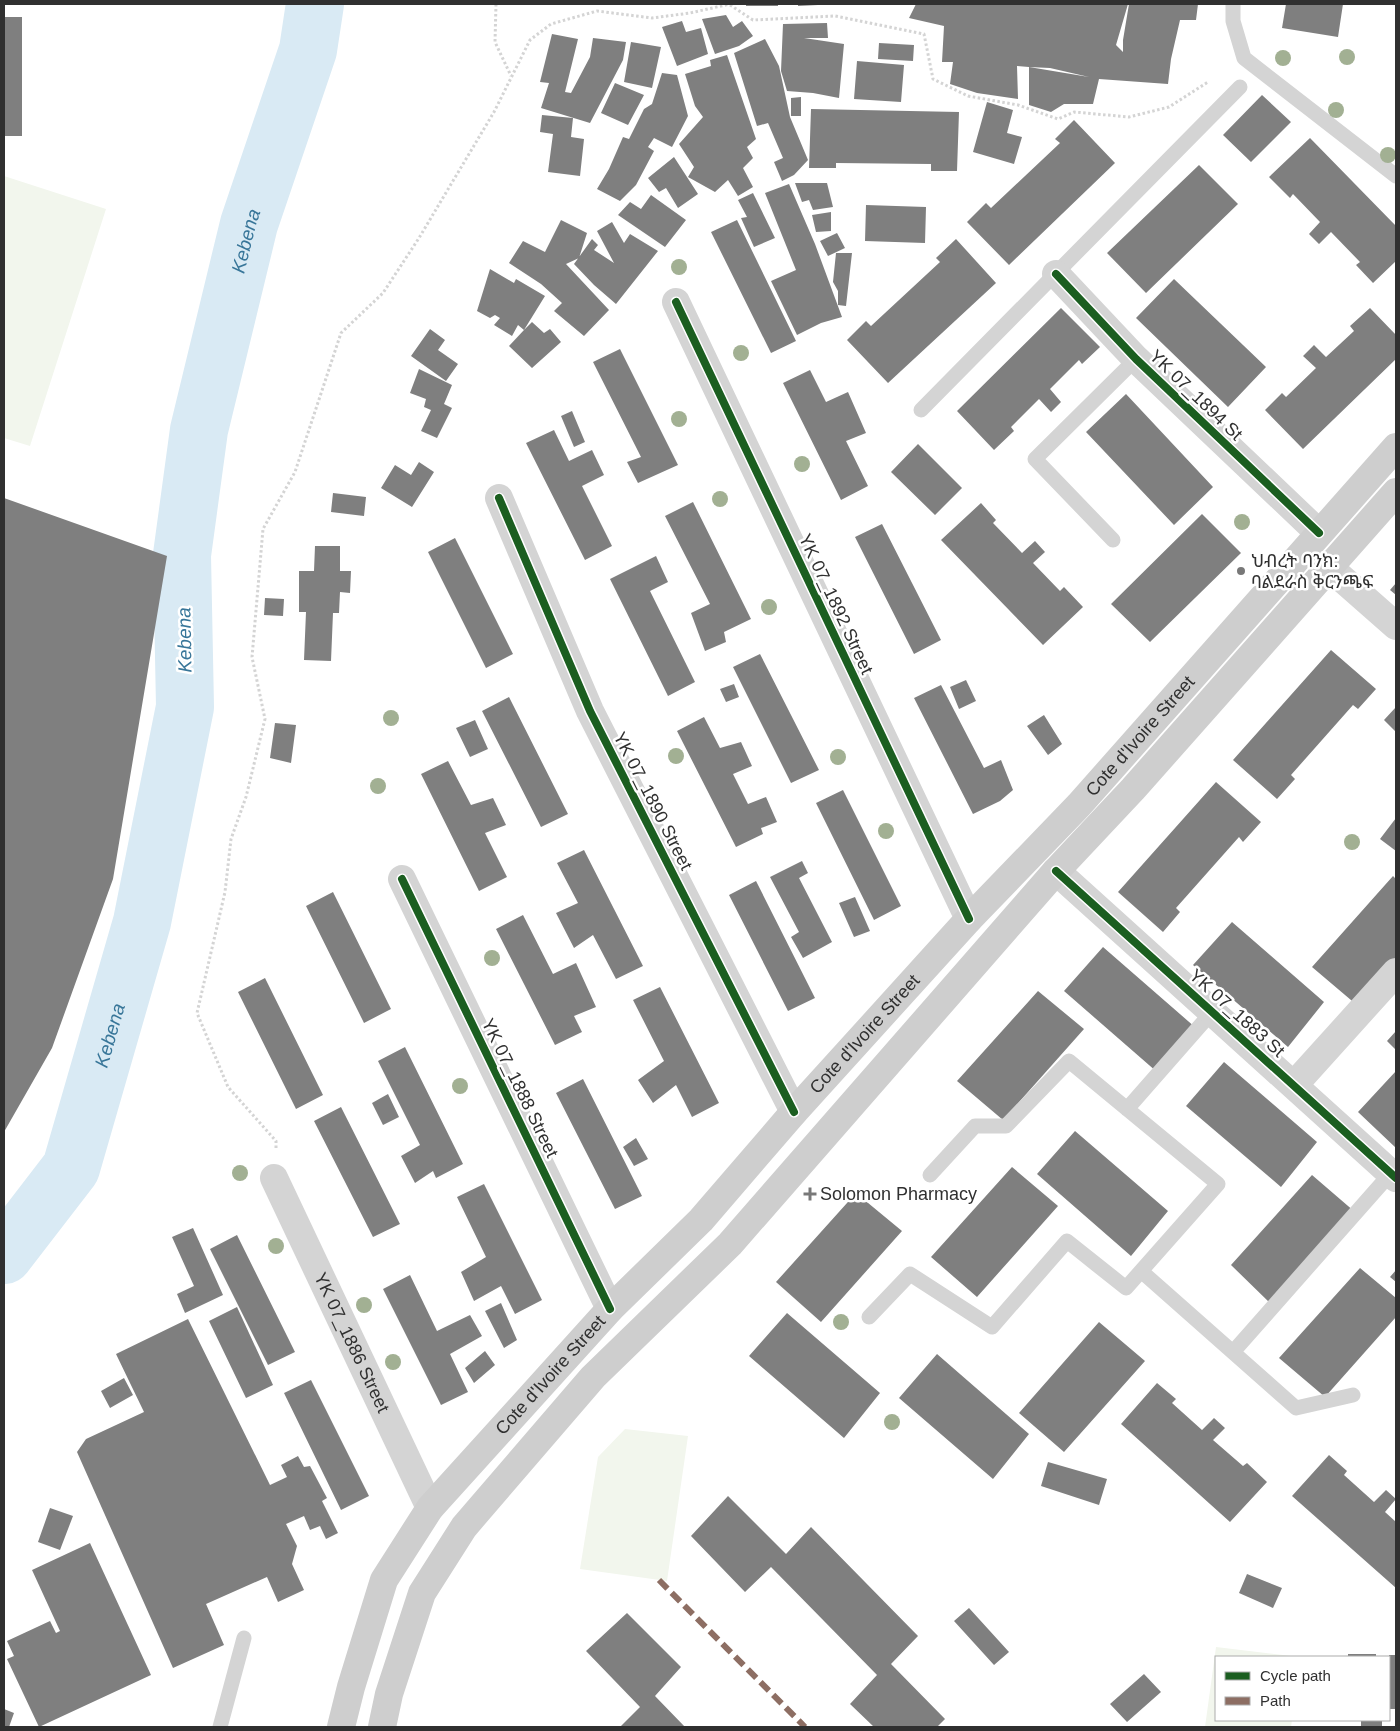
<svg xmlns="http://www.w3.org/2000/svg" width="1400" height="1731" font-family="Helvetica,'Noto Sans Ethiopic',sans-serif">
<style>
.green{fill:#f2f6ed}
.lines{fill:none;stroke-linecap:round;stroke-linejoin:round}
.river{stroke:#d9eaf4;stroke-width:58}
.building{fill:#7f7f7f}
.path{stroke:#d4d4d4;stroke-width:3;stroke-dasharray:2.5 2.5;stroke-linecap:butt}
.lane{stroke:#d4d4d4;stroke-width:15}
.street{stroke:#d4d4d4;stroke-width:28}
.secondary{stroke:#cecece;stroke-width:28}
.quiet{stroke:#8d6e63;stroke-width:6;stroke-dasharray:12 6;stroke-linecap:butt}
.cycleway-casing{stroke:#fff;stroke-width:11}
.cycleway{stroke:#1b5e20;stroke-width:8}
.tree{fill:#a2b093}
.poi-dot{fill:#787878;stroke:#fff;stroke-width:2}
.labels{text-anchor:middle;stroke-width:5;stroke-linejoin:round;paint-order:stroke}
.street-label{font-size:18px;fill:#303030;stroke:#fff}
.poi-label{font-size:18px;fill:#303030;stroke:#fff;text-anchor:start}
.water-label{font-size:19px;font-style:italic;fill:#387699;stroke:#fff}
</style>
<rect width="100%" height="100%" fill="#fff"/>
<path class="green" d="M4,176L106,209L30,446L4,438Z
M625,1429L688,1436L667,1581L580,1569L598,1457Z
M1216,1647L1300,1657H1216V1720H1292L1291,1727H1205Z"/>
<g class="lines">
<path class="river" id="s1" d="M4,1255L71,1168L142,922L185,707L182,555L199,430L249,224L308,50L315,4"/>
</g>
<path class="building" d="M746,4H778V6H746Z
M798,4H818V5L798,6Z
M916,4H1128L1116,45L1123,52V40L1129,4H1198L1196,20H1180L1171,59L1168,84L1099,79L1093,104H1064L1051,112L1029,105V67L1089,77L1050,68L1029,67L1017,66L1018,99L977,93L950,84L953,62H942L944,26L909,18Z
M1286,4H1343L1338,37L1282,28Z
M726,15L733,27L742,21L753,36L739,46L715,54L702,19Z
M4,17H22V136H4Z
M682,21L686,32L701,28L708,54L677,66L662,27Z
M827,23L828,38H804L844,44L839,98L813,93L787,91L781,71L783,24Z
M552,34L578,39L565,92L571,93L590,57L593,38L626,42L623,60L590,123L541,108L549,83L540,82Z
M765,39L779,66L790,117L808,160L794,175L782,181L774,162L783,158L768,123L757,126L734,53Z
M631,42L661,47L652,88L624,82Z
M879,43L914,45L913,61L878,59Z
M727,55L756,139L747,147L753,158L743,168L753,187L738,196L728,180L715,192L688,177L694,167L679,144L703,117L695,106L685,74L711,66L710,60Z
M857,61L904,65L901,102L854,99Z
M662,73L677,75L688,116L672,147L654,138L648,147L654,151L636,185L620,201L597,189L609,169L623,137L629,139L644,109L652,104Z
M615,83L644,95L628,125L601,113Z
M1262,95L1291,122L1251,162L1223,135Z
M801,97V116H791V98Z
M987,102L1013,110L1007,133L1022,137L1014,164L973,152Z
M811,109L959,112L957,171H931V164L836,163V168H809Z
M542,115L573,118L571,137L584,139L580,176L548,172L553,134L540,132Z
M1074,120L1115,163L1009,265L967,222L986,203L991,208L1060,143L1055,139Z
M1310,138L1396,226V261L1373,283L1356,265L1360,262L1331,232L1319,244L1309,234L1320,222L1293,194L1290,198L1269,177Z
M674,157L698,194L678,208L666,188L659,192L648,178Z
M1199,165L1238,204L1146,293L1107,253Z
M795,183H827L833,207L813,210L809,200L802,202Z
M789,184L815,244L842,317L821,323L797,335L771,281L796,270L765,193Z
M753,193L775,238L754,247L741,218L747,217L738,200Z
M651,195L686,220L665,247L618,215L630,202L641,209Z
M866,205L926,207L925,243L865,241Z
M831,212V231L816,232L812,215Z
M561,220L587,233L579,258L566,264L609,310L584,336L554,311L562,303L541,284L509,263L523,241L545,252Z
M737,220L796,341L771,353L711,232Z
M612,222L624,243L630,234L658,251L616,304L594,285L574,264L592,239L598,245L594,250L614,263L597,231Z
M837,233L845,248L828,256L820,241Z
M956,239L996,283L888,383L847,340L866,321L871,326L940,262L936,258Z
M836,253H852L846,306L838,305V291L833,282Z
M490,269L514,283L516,279L545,296L524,330L532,322L544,333L550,329L561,342L532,368L509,346L524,330L518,325L512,336L494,325L500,318L495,315L490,318L477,311Z
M1174,279L1266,367L1228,407L1136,318Z
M1061,308L1100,347L1082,364L1079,360L1050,389L1061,402L1051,412L1039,399L1011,427L1014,431L994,450L957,411Z
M1370,308L1396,335V359L1303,449L1265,410L1282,393L1286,397L1316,368L1303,356L1314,345L1326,357L1354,331L1350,326Z
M430,329L445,340L438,350L458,364L446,381L411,356Z
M620,349L678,465L638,483L627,462L641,457L593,362Z
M419,369L452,385L444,404L452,408L437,438L421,431L431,410L424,407L426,399L410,393Z
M810,370L826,402L848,392L866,433L846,441L868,486L841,500L783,383Z
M1126,394L1213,487L1174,525L1086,432Z
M572,411L585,442L574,447L561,416Z
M554,430L569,461L592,450L604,475L582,486L612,546L585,560L526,443Z
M918,444L962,488L935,515L891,472Z
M419,462L434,472L412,507L381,488L395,465L411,475Z
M333,493L366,497L364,516L331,512Z
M4,498L167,556L113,879L52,1048L4,1132Z
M693,502L751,619L724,632L726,642L705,651L691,613L710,604L665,516Z
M981,503L996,520L993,523L1022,553L1035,541L1045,552L1033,563L1060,591L1064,587L1083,607L1043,645L941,540Z
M1202,514L1241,553L1150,642L1111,604Z
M882,524L941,640L914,654L855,537Z
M455,538L513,654L486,668L428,552Z
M315,546H340V571H351L350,593L340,592L339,613H333L331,661L304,660L306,612H299V571H314Z
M656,556L668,582L650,591L695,682L668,696L610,579Z
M1396,583V595L1390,590Z
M265,598L284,599L283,616L264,615Z
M1331,650L1376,689L1358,709L1353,705L1291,775L1295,779L1277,799L1233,760Z
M760,654L819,770L791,783L733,667Z
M966,680L976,701L959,709L950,687Z
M734,684L739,697L726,702L720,689Z
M941,685L984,768L1001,760L1013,790L1000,801L973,814L914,698Z
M509,697L568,814L541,827L482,711Z
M1396,707V732L1384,720Z
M1044,715L1062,744L1048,755L1027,726Z
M704,717L720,748L741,742L752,766L733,774L748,804L766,797L777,822L761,828L763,834L736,847L677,731Z
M475,720L488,749L470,757L456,728Z
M275,723L296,725L291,763L270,758Z
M448,761L471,805L493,798L506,825L485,833L507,877L479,891L421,774Z
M1216,782L1261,822L1243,842L1239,837L1176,908L1180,912L1163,932L1118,892Z
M843,790L901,906L874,920L816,803Z
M1396,818V851L1380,839Z
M584,850L643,966L616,979L593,935L574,948L556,913L578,903L557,863Z
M802,861L808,873L799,878L832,942L803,958L791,937L799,932L770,877Z
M1393,876L1396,879V963L1358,1006L1312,967Z
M756,881L815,998L788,1011L729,895Z
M333,892L391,1009L364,1023L306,906Z
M855,897L870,931L854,937L839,903Z
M523,915L553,974L576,963L596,1007L574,1016L582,1032L555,1045L496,929Z
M1232,922L1324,1002L1288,1047L1193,965Z
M1103,947L1196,1028L1157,1072L1064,991Z
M265,978L323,1095L296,1109L238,992Z
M660,987L719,1103L692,1117L676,1085L653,1103L638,1080L664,1061L633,1000Z
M1038,991L1084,1029L1003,1120L957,1081Z
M1396,1031V1050L1387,1041Z
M405,1047L463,1164L436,1178L433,1171L415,1183L401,1156L420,1145L378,1061Z
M1224,1062L1317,1142L1281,1187L1186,1106Z
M1396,1071V1148L1358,1112Z
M583,1079L642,1196L615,1209L556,1093Z
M388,1094L399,1117L383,1125L372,1103Z
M341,1107L400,1224L373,1237L314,1121Z
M1075,1131L1168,1211L1131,1256L1037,1174Z
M636,1138L648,1159L634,1166L623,1147Z
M1012,1167L1058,1206L977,1297L931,1257Z
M1312,1175L1355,1212L1271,1304L1231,1265Z
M484,1184L542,1300L515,1314L501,1286L474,1301L461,1272L486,1257L457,1197Z
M856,1193L902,1231L821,1322L776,1282Z
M193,1228L223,1295L185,1313L177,1294L194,1286L172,1237Z
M237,1235L295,1352L268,1365L210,1249Z
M1360,1268L1396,1298V1317L1325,1397L1279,1358Z
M1396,1270V1282L1390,1277Z
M410,1275L437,1331L470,1315L482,1336L450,1354L468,1392L441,1405L383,1289Z
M501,1303L517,1340L504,1348L485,1311Z
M237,1307L273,1385L246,1398L209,1321Z
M787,1313L880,1393L844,1438L749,1356Z
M188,1319L270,1485L287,1477L281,1465L298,1456L304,1467L310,1466L327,1498L322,1501L338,1533L326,1539L320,1526L310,1530L304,1516L286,1524L297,1546L292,1564L304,1590L278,1602L267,1577L206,1604L224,1645L173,1668L77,1452L86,1439L144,1412L116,1354Z
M1099,1322L1145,1361L1064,1452L1019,1413Z
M485,1351L495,1365L474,1383L465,1368Z
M937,1354L1029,1434L993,1479L899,1398Z
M124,1378L133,1395L110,1408L101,1391Z
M311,1380L369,1496L341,1510L284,1393Z
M1157,1383L1176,1399L1172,1403L1202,1430L1214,1418L1225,1428L1213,1440L1243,1466L1247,1463L1267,1482L1230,1522L1121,1424Z
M1329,1455L1347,1471L1344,1475L1374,1502L1386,1490L1396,1499L1385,1512L1396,1522V1588L1292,1496Z
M1048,1462L1107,1479L1099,1505L1041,1486Z
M728,1496L786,1554L811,1527L918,1636L891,1664L945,1719L937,1727H874L850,1704L877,1675L771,1567L745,1592L691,1536Z
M50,1508L73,1516L60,1550L38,1542Z
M90,1543L151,1675L39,1727L7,1659L14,1656L7,1641L50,1621L56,1633L60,1631L32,1570Z
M1247,1574L1282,1588L1273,1608L1239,1593Z
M969,1608L1009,1652L994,1665L954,1621Z
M627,1613L681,1667L655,1696L685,1727H620L640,1707L586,1651Z
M1348,1654H1376V1657H1348Z
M1389,1655H1396V1709H1389Z
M1144,1674L1161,1692L1127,1722L1110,1704Z
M4,1709L14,1713L9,1727H4Z
M1361,1720H1382V1727H1361Z"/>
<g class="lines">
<path class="path" d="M496,4L495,42L511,76
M730,5L753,20L835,16L924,34L933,79L968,96L1018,105L1058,119L1074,112L1129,117L1169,107L1208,82
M276,1148V1141L228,1087L197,1013L225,892L231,839L246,797L265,719L252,657L263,529L295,472L341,333L383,293L419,238L494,112L530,40L551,24L597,11L652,18L690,13L730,4"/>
<path class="lane" d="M1233,4V21L1244,58L1396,176
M921,410L1240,87
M1113,540L1035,459L1136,359
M1127,1109L1213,1011
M1141,1271L1296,1408L1353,1395
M869,1317L910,1274L992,1327L1067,1241L1126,1288L1218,1184L1069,1061L1006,1126H975L930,1175
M1233,1352L1391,1173
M220,1727L244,1638"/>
<g class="street">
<path d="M1056,274L1136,359L1319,533"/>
<path d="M676,302L969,919"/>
<path d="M499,498L590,711L794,1112"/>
<path d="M1330,568L1396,626"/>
<path d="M1056,871L1396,1178"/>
<path d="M402,879L610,1309"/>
<path d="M1294,1085L1396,972"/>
<path id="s2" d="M274,1178L430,1508"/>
</g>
<g class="secondary">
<path id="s3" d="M341,1727L351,1687L384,1580L430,1508L610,1309L701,1220L794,1112L969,919L1079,805L1396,447"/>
<path d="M382,1727L389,1694L422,1593L464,1527L593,1377L730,1244L1056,871L1133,789L1396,492"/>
</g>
<path class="quiet" d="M659,1580L805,1727"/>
<defs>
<path id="cycleway" d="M1056,274L1136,359L1319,533
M676,302L969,919
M499,498L590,711L794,1112
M1056,871L1396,1178
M402,879L610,1309"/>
</defs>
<use href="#cycleway" class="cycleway-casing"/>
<use href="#cycleway" class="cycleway"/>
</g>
<g class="tree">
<circle cx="1347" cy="57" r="8"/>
<circle cx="1283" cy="58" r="8"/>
<circle cx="1336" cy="110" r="8"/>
<circle cx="1388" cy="155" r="8"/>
<circle cx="679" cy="267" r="8"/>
<circle cx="741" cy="353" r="8"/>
<circle cx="679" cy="419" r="8"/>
<circle cx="802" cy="464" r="8"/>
<circle cx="720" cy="499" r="8"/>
<circle cx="1242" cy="522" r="8"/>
<circle cx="769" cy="607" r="8"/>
<circle cx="391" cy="718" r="8"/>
<circle cx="676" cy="756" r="8"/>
<circle cx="838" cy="757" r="8"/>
<circle cx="378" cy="786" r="8"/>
<circle cx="886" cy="831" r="8"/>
<circle cx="1352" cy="842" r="8"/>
<circle cx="492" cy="958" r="8"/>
<circle cx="460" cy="1086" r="8"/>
<circle cx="240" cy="1173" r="8"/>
<circle cx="276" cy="1246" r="8"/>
<circle cx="364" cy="1305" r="8"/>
<circle cx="841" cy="1322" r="8"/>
<circle cx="393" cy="1362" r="8"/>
<circle cx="892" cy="1422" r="8"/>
</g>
<g class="poi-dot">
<circle cx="1241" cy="571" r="5"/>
<path d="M807.5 1186.5h5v5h5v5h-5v5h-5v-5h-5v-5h5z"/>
</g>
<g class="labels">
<g class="street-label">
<text transform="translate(1196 395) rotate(44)" y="6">YK 07_1894 St</text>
<text transform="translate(836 604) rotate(65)" y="6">YK 07_1892 Street</text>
<text dy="6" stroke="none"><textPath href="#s3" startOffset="1288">Cote d'Ivoire Street</textPath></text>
<text transform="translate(653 801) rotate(63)" y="6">YK 07_1890 Street</text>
<text transform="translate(1237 1013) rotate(42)" y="6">YK 07_1883 St</text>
<text dy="6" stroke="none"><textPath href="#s3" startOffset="882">Cote d'Ivoire Street</textPath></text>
<text transform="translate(520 1088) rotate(64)" y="6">YK 07_1888 Street</text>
<text dy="6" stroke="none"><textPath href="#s2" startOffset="182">YK 07_1886 Street</textPath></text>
<text dy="6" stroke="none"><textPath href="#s3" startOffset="418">Cote d'Ivoire Street</textPath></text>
</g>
<g class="poi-label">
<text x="1251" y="567">ህብረት ባንክ:<tspan x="1251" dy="21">ባልደራስ ቅርንጫፍ</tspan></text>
<text x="820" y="1200">Solomon Pharmacy</text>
</g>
<g class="water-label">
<text dy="7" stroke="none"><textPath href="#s1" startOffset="1058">Kebena</textPath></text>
<text transform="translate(184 640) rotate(-91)" y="7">Kebena</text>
<text dy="7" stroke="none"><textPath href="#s1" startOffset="248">Kebena</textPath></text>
</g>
</g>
<rect width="1400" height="1731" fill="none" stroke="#303030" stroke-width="10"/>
<rect x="1215" y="1656" width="175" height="65" fill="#ffffff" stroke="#acacac"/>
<rect x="1225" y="1672" width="25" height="8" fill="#1b5e20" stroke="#acacac"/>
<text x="1260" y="1681" font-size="15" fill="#303030">Cycle path</text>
<rect x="1225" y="1697" width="25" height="8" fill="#8d6e63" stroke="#acacac"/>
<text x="1260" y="1706" font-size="15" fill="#303030">Path</text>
</svg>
